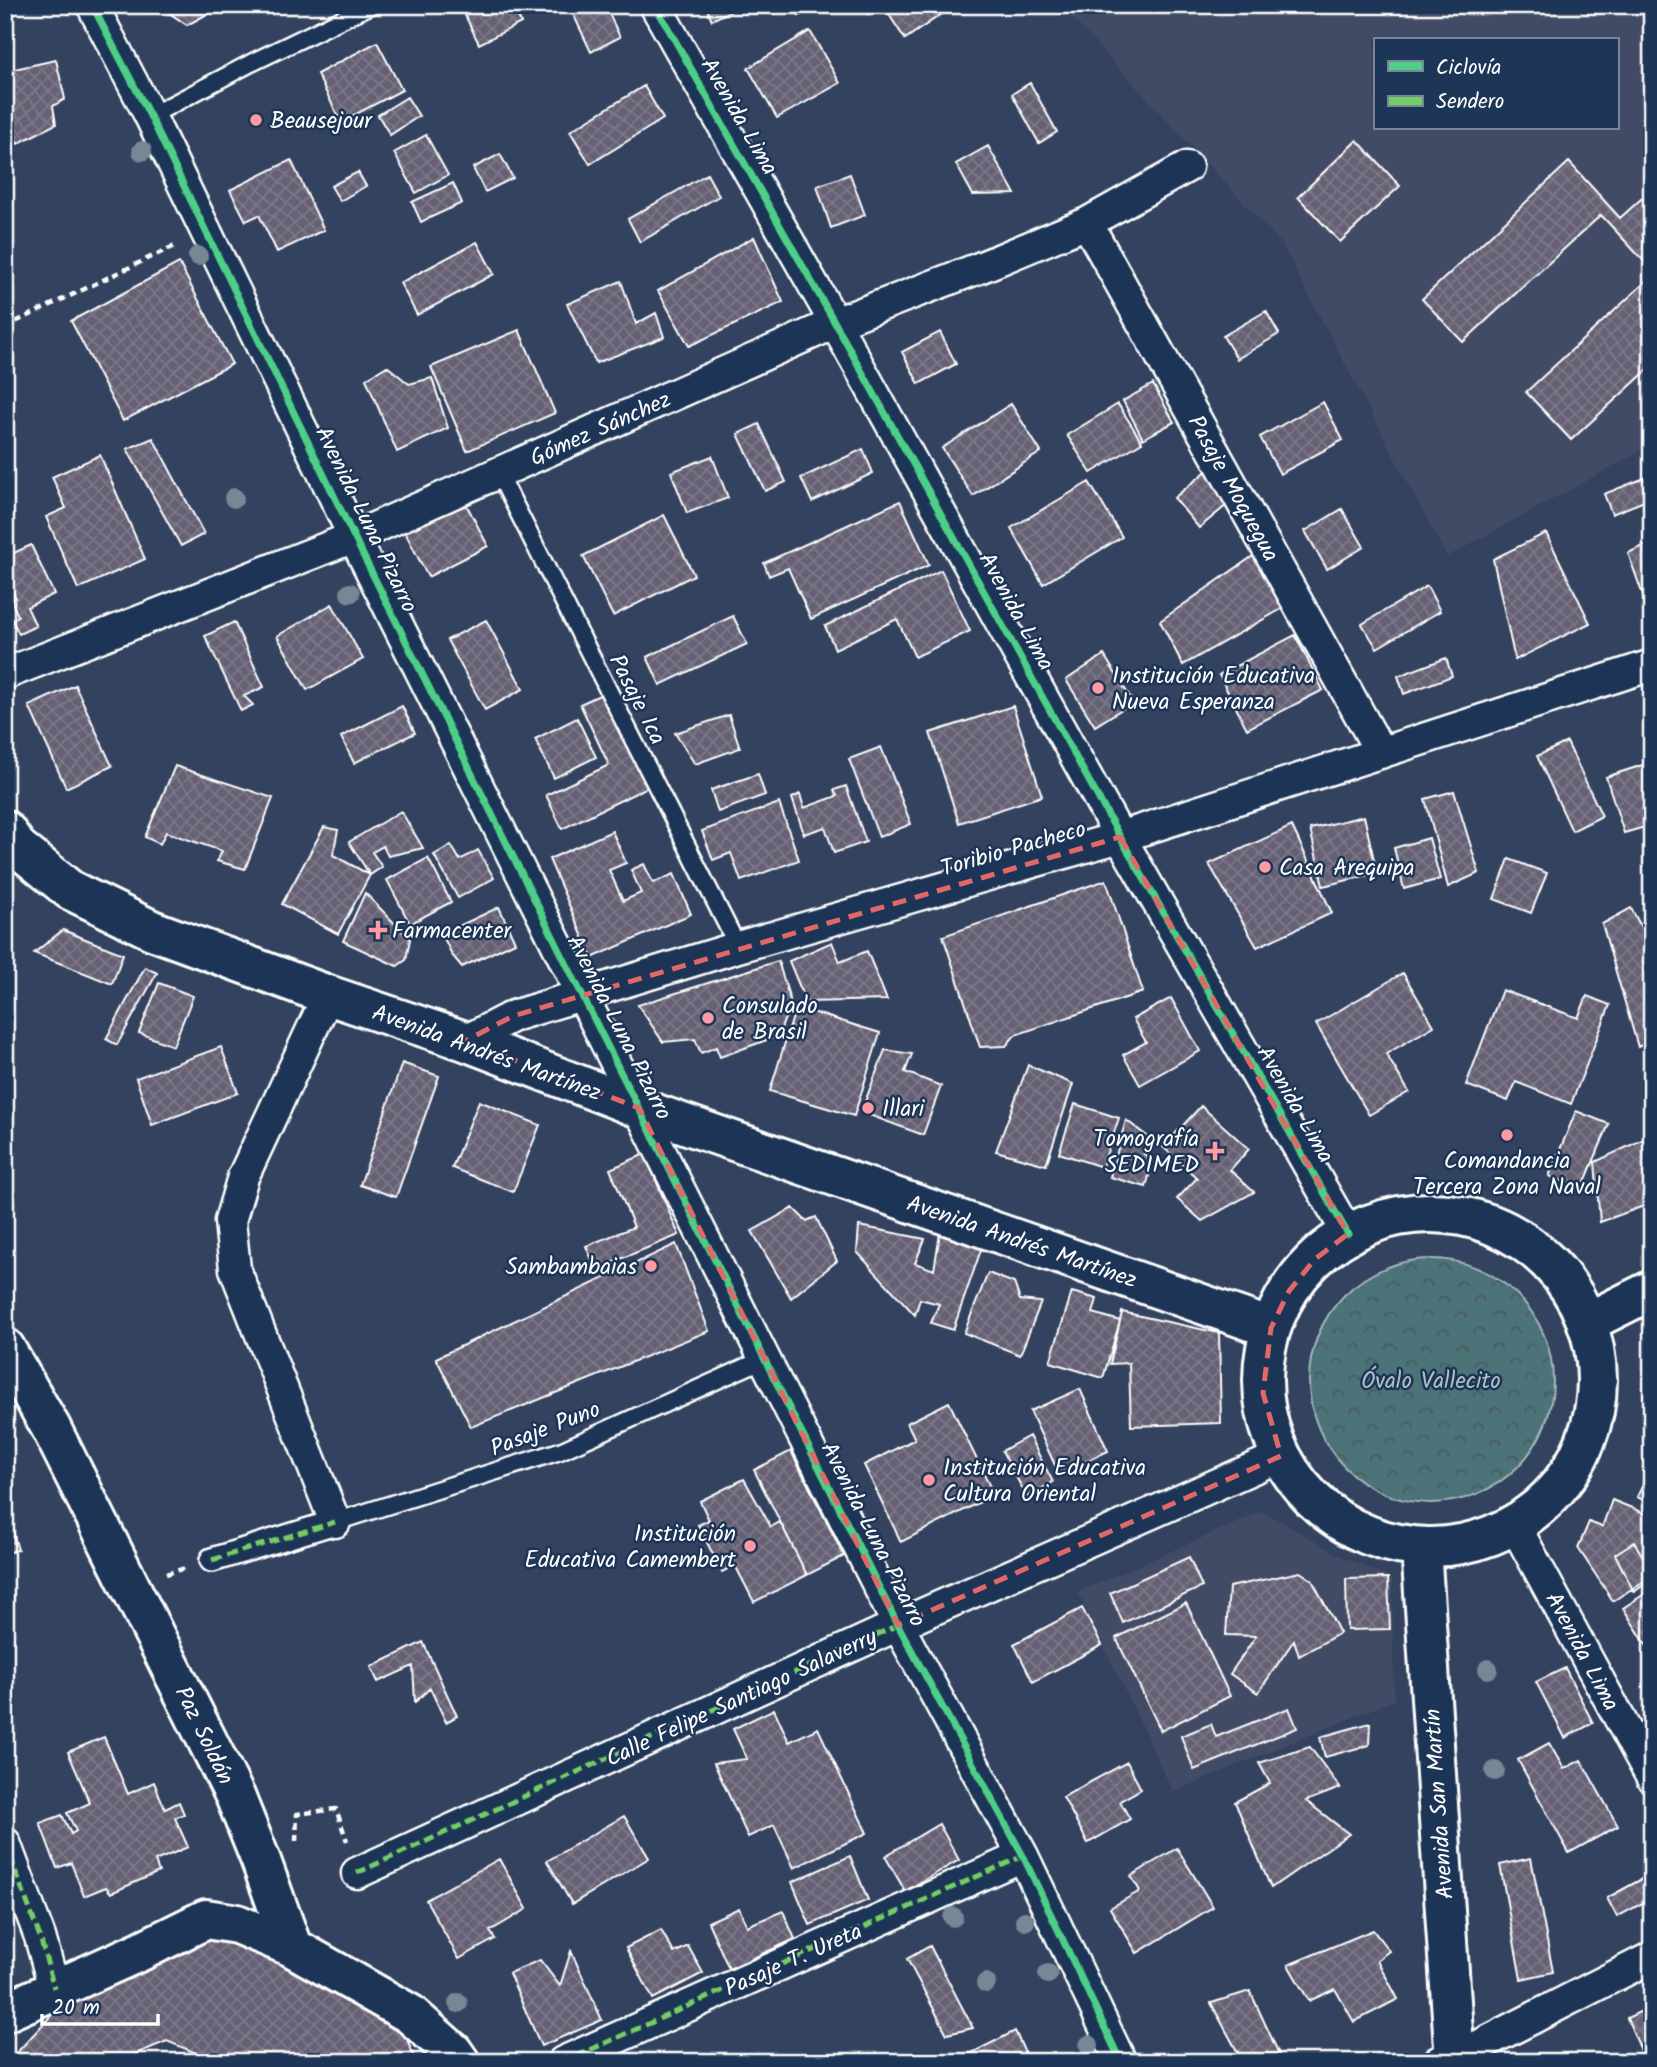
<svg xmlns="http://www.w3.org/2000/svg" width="1657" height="2067" font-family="Kalam,sans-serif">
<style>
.built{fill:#424b65;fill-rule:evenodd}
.forest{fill:url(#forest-crowns);stroke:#a5b9bc;stroke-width:2}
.building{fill:url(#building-cross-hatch);stroke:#fff;stroke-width:2}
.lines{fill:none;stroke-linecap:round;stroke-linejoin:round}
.service-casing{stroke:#fff;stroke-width:21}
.pedestrian-casing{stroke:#fff;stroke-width:28}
.minor-casing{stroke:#fff;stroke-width:35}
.tertiary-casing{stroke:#fff;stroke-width:44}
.path{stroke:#fff;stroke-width:4.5;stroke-dasharray:7 5;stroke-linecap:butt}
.service{stroke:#1d3557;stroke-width:16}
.pedestrian{stroke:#1d3557;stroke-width:23}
.minor{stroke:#1d3557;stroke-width:30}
.tertiary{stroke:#1d3557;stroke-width:38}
.quiet{stroke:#74ce65;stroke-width:5;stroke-dasharray:10 5;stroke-linecap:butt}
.cycleway-casing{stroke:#1d3557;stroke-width:11}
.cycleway{stroke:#4dcf88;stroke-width:7}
.tree{fill:#778795}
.marked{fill:none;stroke:#e26868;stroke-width:5;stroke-dasharray:14 9;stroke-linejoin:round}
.poi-dot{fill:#ff9aa2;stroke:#1d3557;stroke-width:2.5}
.labels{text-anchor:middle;stroke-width:5;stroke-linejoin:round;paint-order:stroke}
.street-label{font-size:23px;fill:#fff;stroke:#1d3557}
.poi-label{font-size:23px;fill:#fff;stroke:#1d3557;text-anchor:start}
.park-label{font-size:23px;fill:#aec0c2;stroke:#1d3557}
</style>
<defs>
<pattern id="forest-crowns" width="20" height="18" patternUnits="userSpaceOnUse" patternTransform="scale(1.75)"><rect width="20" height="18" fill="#4b7378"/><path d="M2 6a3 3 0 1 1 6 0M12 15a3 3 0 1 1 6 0" fill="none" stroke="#4c5a5b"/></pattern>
<pattern id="building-cross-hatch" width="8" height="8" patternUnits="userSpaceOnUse" patternTransform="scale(1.75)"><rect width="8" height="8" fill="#656073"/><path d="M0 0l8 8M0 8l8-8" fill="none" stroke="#7c7888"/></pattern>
</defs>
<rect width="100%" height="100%" fill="#33425f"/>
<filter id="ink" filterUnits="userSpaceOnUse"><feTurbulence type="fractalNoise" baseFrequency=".0143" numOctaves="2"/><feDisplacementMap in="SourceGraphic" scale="14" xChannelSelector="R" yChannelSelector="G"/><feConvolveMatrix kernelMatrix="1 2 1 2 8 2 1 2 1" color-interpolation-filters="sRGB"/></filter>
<g filter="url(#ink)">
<path class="built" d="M1060,5H1652V445L1447,557L1281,243ZM1375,40H1617V128H1375Z
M1263,1511L1337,1554L1392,1579L1394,1700L1173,1792L1078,1592Z"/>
<path class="forest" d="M1309 1381a122 122 0 1 1 244 0a122 122 0 1 1-244 0Z"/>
<path class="building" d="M162,5H224L187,25L165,10Z
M460,5H513L521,23L479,44Z
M569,5H605L620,37L591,52Z
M705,5H743L712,20Z
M793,5H818L819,7L799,16Z
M862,5H880L868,14Z
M893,5H955L905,39L886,10Z
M810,31L840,83L777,118L748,68Z
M377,42L402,90L341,122L317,74Z
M56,60L65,99L53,106L56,124L17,144L5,89V71Z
M1030,83L1057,132L1039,143L1012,94Z
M644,86L663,119L590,164L570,131Z
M407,97L419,116L390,135L378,115Z
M426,135L448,175L416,193L394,153Z
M1357,140L1400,186L1340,242L1298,197Z
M988,146L1015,194L973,195L956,164Z
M500,154L513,178L485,192L473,168Z
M291,160L324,230L277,252L259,215L246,221L230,190Z
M1569,162L1620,218L1652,189V270L1601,215L1463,342L1422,299Z
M358,172L366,186L340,201L331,186Z
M707,174L719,196L640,242L628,219Z
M850,174L865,215L831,228L817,186Z
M453,183L462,203L421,222L412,202Z
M754,237L783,302L689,346L658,291Z
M477,242L494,274L417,315L400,283Z
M179,263L232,364L123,421L71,321Z
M1652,276V366L1571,440L1526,392Z
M621,281L636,324L656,313L664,337L596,363L567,304Z
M1266,311L1279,334L1237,359L1223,336Z
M519,330L555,413L467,451L431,367Z
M940,332L956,364L919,384L902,352Z
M387,366L409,384L432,378L448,428L397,452L366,379Z
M1153,384L1174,422L1143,439L1123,401Z
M1323,402L1343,440L1280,474L1260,437Z
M1011,404L1041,452L973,496L942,448Z
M1118,404L1142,442L1091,473L1067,435Z
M759,424L786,482L765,491L738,434Z
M153,438L204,534L181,546L127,449Z
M863,449L873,473L812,502L801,478Z
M100,455L145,559L78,589L46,517L66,508L52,477Z
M712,456L728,498L687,513L671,472Z
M1209,469L1234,499L1199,528L1174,498Z
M1652,475V498L1612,514L1604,494Z
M1089,482L1122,537L1043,584L1011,528Z
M900,501L929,565L811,619L788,568L769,576L764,563Z
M465,502L488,546L428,577L405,532Z
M1342,509L1364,547L1327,569L1305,531Z
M664,515L694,575L613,616L583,556Z
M1546,533L1590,623L1515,660L1493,559Z
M1652,542V614L1650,615L1628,553Z
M31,545L54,594L27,607L36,626L19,634L12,620L18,616L11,600L16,598L5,576V557Z
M1256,554L1287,606L1183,665L1160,621Z
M941,570L970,631L915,657L897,619L835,649L825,626Z
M1427,586L1440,611L1377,648L1362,624Z
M332,604L363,659L307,690L277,636Z
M733,616L747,644L660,685L647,657Z
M486,620L523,689L485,710L447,640Z
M234,622L264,687L244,696L253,705L241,711L205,636Z
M1295,635L1323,690L1247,729L1219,675Z
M1104,655L1133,702L1095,726L1066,680Z
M1446,658L1452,676L1404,694L1398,676Z
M75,685L112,766L66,788L29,706Z
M606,692L650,786L562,829L546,795L609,765L580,704Z
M402,706L415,733L354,763L341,737Z
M1013,706L1042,796L959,823L930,733Z
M729,715L740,748L695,764L675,733Z
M577,718L596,757L554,778L535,739Z
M1567,742L1602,816L1572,831L1537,756Z
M881,747L911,824L879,837L849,759Z
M1652,762V825L1624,833L1606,777Z
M175,766L273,798L245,869L217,861L222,851L166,832L160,844L145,837Z
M758,774L765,795L718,812L711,790Z
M846,786L866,842L834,853L825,827L804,834L792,798L800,794L804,808L837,796L834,790Z
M1454,791L1479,873L1448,887L1425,799Z
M779,803L799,860L741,881L731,853L713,860L702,831Z
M401,811L423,848L388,856L383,846L372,852L382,867L370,875L349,842Z
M1364,816L1377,873L1323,886L1310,829Z
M1292,826L1332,913L1257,947L1209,864Z
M324,827L338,830L333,855L370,875L338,934L282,904Z
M612,831L626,863L609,870L623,901L641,893L631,870L644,864L653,883L674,874L691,914L592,958L549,859Z
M1429,838L1440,879L1404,889L1394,848Z
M451,845L460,860L478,850L494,878L458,898L434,855Z
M428,858L451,902L410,924L387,880Z
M1509,859L1547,873L1531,913L1494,899Z
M1106,880L1143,992L1015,1035L1006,1046L980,1047L943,936Z
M365,893L410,939L406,960L397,966L343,941Z
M499,907L515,942L462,967L452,955L442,934Z
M1631,908L1652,947V1039L1638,1047L1602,924Z
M63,930L123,954L112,984L34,953Z
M832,942L840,962L867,951L887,1000L806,1002L789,961Z
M778,961L791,1003L778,1036L720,1057L716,1047L701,1053L695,1039L663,1042L638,1005Z
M145,967L157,973L117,1045L106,1039Z
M1403,973L1434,1026L1386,1054L1409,1092L1369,1115L1316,1024Z
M159,983L193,996L173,1046L139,1033Z
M1502,990L1578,1018L1587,996L1610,1005L1571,1104L1516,1082L1508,1101L1466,1085Z
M1171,998L1200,1051L1140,1085L1123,1055L1146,1042L1133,1019Z
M796,1007L880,1033L854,1116L770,1091Z
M221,1047L238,1093L152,1125L136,1078Z
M885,1050L912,1054L905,1072L941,1086L923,1135L861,1112Z
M402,1063L439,1076L396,1197L360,1185Z
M1028,1065L1073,1084L1046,1165L996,1151Z
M479,1101L540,1125L513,1192L452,1168Z
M1075,1104L1119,1118L1102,1167L1059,1153Z
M1201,1106L1249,1149L1230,1170L1254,1192L1202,1221L1177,1199L1197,1178L1163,1147Z
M1576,1111L1609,1124L1582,1189L1549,1176Z
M1126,1120L1148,1137L1144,1154L1153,1161L1146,1187L1110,1177Z
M1652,1135V1203L1600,1222L1595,1162Z
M645,1154L679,1235L596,1269L586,1246L634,1227L610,1169Z
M793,1208L806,1221L816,1217L837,1261L791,1298L752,1231Z
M859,1226L925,1239L915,1263L934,1270L940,1233L982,1247L953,1330L931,1323L939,1304L920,1299L915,1315L857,1252Z
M676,1244L709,1331L471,1427L436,1358Z
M988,1273L1014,1283L1020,1300L1041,1302L1020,1355L964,1333Z
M1072,1292L1097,1299L1093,1313L1120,1321L1103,1378L1050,1362Z
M1122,1312L1219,1333L1221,1423L1131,1426L1129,1363L1110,1364Z
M1080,1389L1108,1451L1059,1474L1030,1411Z
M949,1402L994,1495L901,1542L864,1465L915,1439L907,1423Z
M1029,1436L1053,1482L1027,1497L1002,1451Z
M791,1451L844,1556L807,1575L754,1470Z
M1650,1470L1652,1471V1504L1637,1497Z
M744,1479L771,1527L780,1522L807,1575L754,1602L735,1565L722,1572L698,1525L709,1520L700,1501Z
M1612,1500L1652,1516L1644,1539L1652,1551V1576L1613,1601L1578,1548L1589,1522L1602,1527Z
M5,1505L18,1550L5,1553Z
M1634,1542L1652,1571V1579L1634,1592L1615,1554Z
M1189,1557L1202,1587L1123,1623L1110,1593Z
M1300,1572L1312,1580L1340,1633L1299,1656L1294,1640L1258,1693L1230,1674L1256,1636L1226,1635L1229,1587Z
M1388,1578L1390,1629L1347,1630L1346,1579Z
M1652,1589V1647L1649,1649L1623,1608Z
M1186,1603L1230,1696L1161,1731L1116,1638Z
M1082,1608L1102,1645L1033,1682L1014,1644Z
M423,1642L457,1716L446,1722L430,1688L415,1702L413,1666L378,1682L371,1667Z
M1565,1668L1593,1723L1565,1738L1536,1682Z
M1289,1708L1297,1728L1194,1770L1181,1736L1211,1724L1216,1737Z
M774,1709L789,1742L818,1728L867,1833L794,1868L774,1825L748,1837L714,1763L747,1759L733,1729Z
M1370,1723L1369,1745L1325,1757L1320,1737Z
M104,1737L128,1794L154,1782L165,1809L179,1802L184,1814L175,1818L188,1847L155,1861L159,1872L111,1893L106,1887L84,1896L71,1863L57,1868L40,1823L62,1815L71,1834L76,1831L67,1813L90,1803L68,1752Z
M1549,1743L1564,1769L1581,1760L1618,1826L1569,1853L1518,1760Z
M1310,1747L1340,1788L1306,1801L1349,1834L1271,1888L1235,1802L1270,1783L1259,1763Z
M1127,1762L1141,1789L1120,1801L1130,1819L1088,1843L1063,1797Z
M624,1816L649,1858L572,1904L547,1861Z
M939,1824L959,1860L905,1891L885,1856Z
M1177,1848L1213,1907L1137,1953L1110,1908L1140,1891L1131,1876Z
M850,1856L868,1900L810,1925L792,1882Z
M1531,1858L1553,1972L1521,1979L1500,1865Z
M499,1859L527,1909L490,1931L495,1939L459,1959L426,1900Z
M1651,1874L1652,1898L1617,1917L1607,1898Z
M739,1908L747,1926L783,1911L795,1939L729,1969L708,1922Z
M661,1930L674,1953L688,1946L703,1973L653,1999L626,1948Z
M1373,1930L1389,1951L1377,1960L1398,1999L1354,2022L1335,1989L1309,2001L1288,1965Z
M234,1937L360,1986L404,2032L416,2062H218L167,2041L116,2062H8L58,2008L208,1939Z
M930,1946L973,2028L947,2034L907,1959Z
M571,1951L602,2020L541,2046L509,1973L540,1960L560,1986Z
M1250,1991L1279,2054L1261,2062H1243L1211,2003Z
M1652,2006V2062H1646L1627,2018Z
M1015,2031L1029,2062H954Z"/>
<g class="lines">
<defs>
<path id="service" d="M150,116L251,63L371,5
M498,472L738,947
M335,1522L560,1451L764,1359"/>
<path id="pedestrian" d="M212,1560L335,1522"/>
<path id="minor" d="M92,5L150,116L354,537L607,1045L898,1625L1023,1856L1121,2062
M655,5L835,323L1120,837L1348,1234
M1087,223L1381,753
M5,674L354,537L835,323L979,268L1087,223L1187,167
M328,995L243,1177L230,1221L235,1269L335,1522
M465,1041L513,1016L738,947L1120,837L1652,665
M1514,1524L1652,1778
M5,1843L40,1937L54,1988
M357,1873L898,1625L1281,1456
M563,2062L1023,1856
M1438,2062L1455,2058L1652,1957"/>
<path id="tertiary" d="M5,830L17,847L70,890L152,930L328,995L465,1041L639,1108L1271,1328
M1263 1380a167 167 0 1 1 334 0a167 167 0 1 1-334 0Z
M1588,1322L1652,1290
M5,1348L51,1428L235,1796L261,1861L292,1947
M1421,1547L1455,2062
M5,2012L141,1951L206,1919L237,1924L292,1947L410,2014L453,2052L460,2062"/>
</defs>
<use href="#service" class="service-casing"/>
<use href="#pedestrian" class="pedestrian-casing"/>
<use href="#minor" class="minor-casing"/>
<use href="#tertiary" class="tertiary-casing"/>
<path class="path" d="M5,327L174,246
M166,1574L185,1568
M296,1841L297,1814L336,1809L347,1841"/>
<use href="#service" class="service"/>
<use href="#pedestrian" class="pedestrian"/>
<use href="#minor" class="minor"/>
<use href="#tertiary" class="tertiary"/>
<path class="quiet" d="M212,1560L335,1522
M5,1843L40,1937L54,1988
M357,1873L898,1625
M563,2062L1023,1856"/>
<defs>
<path id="cycleway" d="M92,5L150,116L354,537L607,1045L898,1625L1023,1856L1121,2062
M655,5L835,323L1120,837L1348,1234"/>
</defs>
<use href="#cycleway" class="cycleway-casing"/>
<use href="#cycleway" class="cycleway"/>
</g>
<g class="tree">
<circle cx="142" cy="151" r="10"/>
<circle cx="198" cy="256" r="10"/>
<circle cx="234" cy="498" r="10"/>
<circle cx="350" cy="593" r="10"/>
<circle cx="1488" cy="1669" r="10"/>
<circle cx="1495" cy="1771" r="10"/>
<circle cx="953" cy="1917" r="10"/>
<circle cx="1025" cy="1921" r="10"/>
<circle cx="1048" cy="1974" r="10"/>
<circle cx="986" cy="1983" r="10"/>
<circle cx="458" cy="2003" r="10"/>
<circle cx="1089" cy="2045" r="10"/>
</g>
</g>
<path class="marked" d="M1120,837L1348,1234L1315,1259L1289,1291L1271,1328L1263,1393L1281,1456L898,1625L639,1108L465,1041L513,1016Z"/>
<g class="poi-dot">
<circle cx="256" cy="120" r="7"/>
<circle cx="1098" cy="688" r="7"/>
<circle cx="1265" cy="867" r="7"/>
<path d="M374.5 919.5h7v7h7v7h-7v7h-7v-7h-7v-7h7z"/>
<circle cx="708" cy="1018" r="7"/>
<circle cx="868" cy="1108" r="7"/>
<circle cx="1507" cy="1135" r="7"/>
<path d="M1211.5 1140.5h7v7h7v7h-7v7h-7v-7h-7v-7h7z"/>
<circle cx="651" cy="1266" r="7"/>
<circle cx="929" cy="1480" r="7"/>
<circle cx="750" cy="1546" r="7"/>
</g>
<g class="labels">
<g class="street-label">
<text transform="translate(740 116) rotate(60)" y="8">Avenida Lima</text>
<text transform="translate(600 428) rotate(-24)" y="8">Gómez Sánchez</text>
<text transform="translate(1234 488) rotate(61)" y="8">Pasaje Moquegua</text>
<text transform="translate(367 519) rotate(64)" y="8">Avenida Luna Pizarro</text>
<text transform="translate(1017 611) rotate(61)" y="8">Avenida Lima</text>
<text transform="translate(638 699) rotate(63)" y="8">Pasaje Ica</text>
<text transform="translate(1013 848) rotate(-16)" y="8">Toribio Pacheco</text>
<text transform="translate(620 1027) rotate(63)" y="8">Avenida Luna Pizarro</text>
<text transform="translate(487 1052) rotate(20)" y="8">Avenida Andrés Martínez</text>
<text transform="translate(1296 1104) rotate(60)" y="8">Avenida Lima</text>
<text transform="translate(1022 1241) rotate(19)" y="8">Avenida Andrés Martínez</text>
<text transform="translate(545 1428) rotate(-21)" y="8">Pasaje Puno</text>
<text transform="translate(874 1534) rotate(63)" y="8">Avenida Luna Pizarro</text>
<text transform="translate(1583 1651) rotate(62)" y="8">Avenida Lima</text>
<text transform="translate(741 1697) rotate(-25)" y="8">Calle Felipe Santiago Salaverry</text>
<text transform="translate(205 1735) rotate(64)" y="8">Paz Soldán</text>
<text transform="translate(1438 1804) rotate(-94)" y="8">Avenida San Martín</text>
<text transform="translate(793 1959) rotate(-24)" y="8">Pasaje T. Ureta</text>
</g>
<g class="poi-label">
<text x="270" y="128">Beausejour</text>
<text x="1112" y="683">Institución Educativa<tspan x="1112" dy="26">Nueva Esperanza</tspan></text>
<text x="1279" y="875">Casa Arequipa</text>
<text x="392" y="938">Farmacenter</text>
<text x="722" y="1013">Consulado<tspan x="722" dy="26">de Brasil</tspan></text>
<text x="882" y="1116">Illari</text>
<text x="1199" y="1146" text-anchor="end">Tomografía<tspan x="1199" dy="26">SEDIMED</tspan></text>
<text x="1507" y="1168" text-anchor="middle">Comandancia<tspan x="1507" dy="26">Tercera Zona Naval</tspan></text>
<text x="637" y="1274" text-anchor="end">Sambambaias</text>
<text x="943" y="1475">Institución Educativa<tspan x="943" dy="26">Cultura Oriental</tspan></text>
<text x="736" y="1541" text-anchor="end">Institución<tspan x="736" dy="26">Educativa Camembert</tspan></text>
</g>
<g class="park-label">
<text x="1431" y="1388">Óvalo Vallecito</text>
</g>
</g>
<rect width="1657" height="2067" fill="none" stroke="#1d3557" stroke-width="28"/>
<rect x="14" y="14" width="1629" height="2039" fill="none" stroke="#fff" stroke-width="2.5" filter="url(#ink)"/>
<rect x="1374" y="38" width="245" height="91" fill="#1d3557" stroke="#77869a" stroke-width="2"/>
<rect x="1388" y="61" width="35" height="10" fill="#4dcf88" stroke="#77869a" stroke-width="2"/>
<text x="1436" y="74" font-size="21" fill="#ffffff">Ciclovía</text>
<rect x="1388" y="96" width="35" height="10" fill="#74ce65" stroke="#77869a" stroke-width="2"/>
<text x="1436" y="108" font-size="21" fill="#ffffff">Sendero</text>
<path d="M42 2014v10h116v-10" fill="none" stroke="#ffffff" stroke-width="3.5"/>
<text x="52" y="2014" font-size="21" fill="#ffffff" stroke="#1d3557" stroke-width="5" paint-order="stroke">20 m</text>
</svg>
